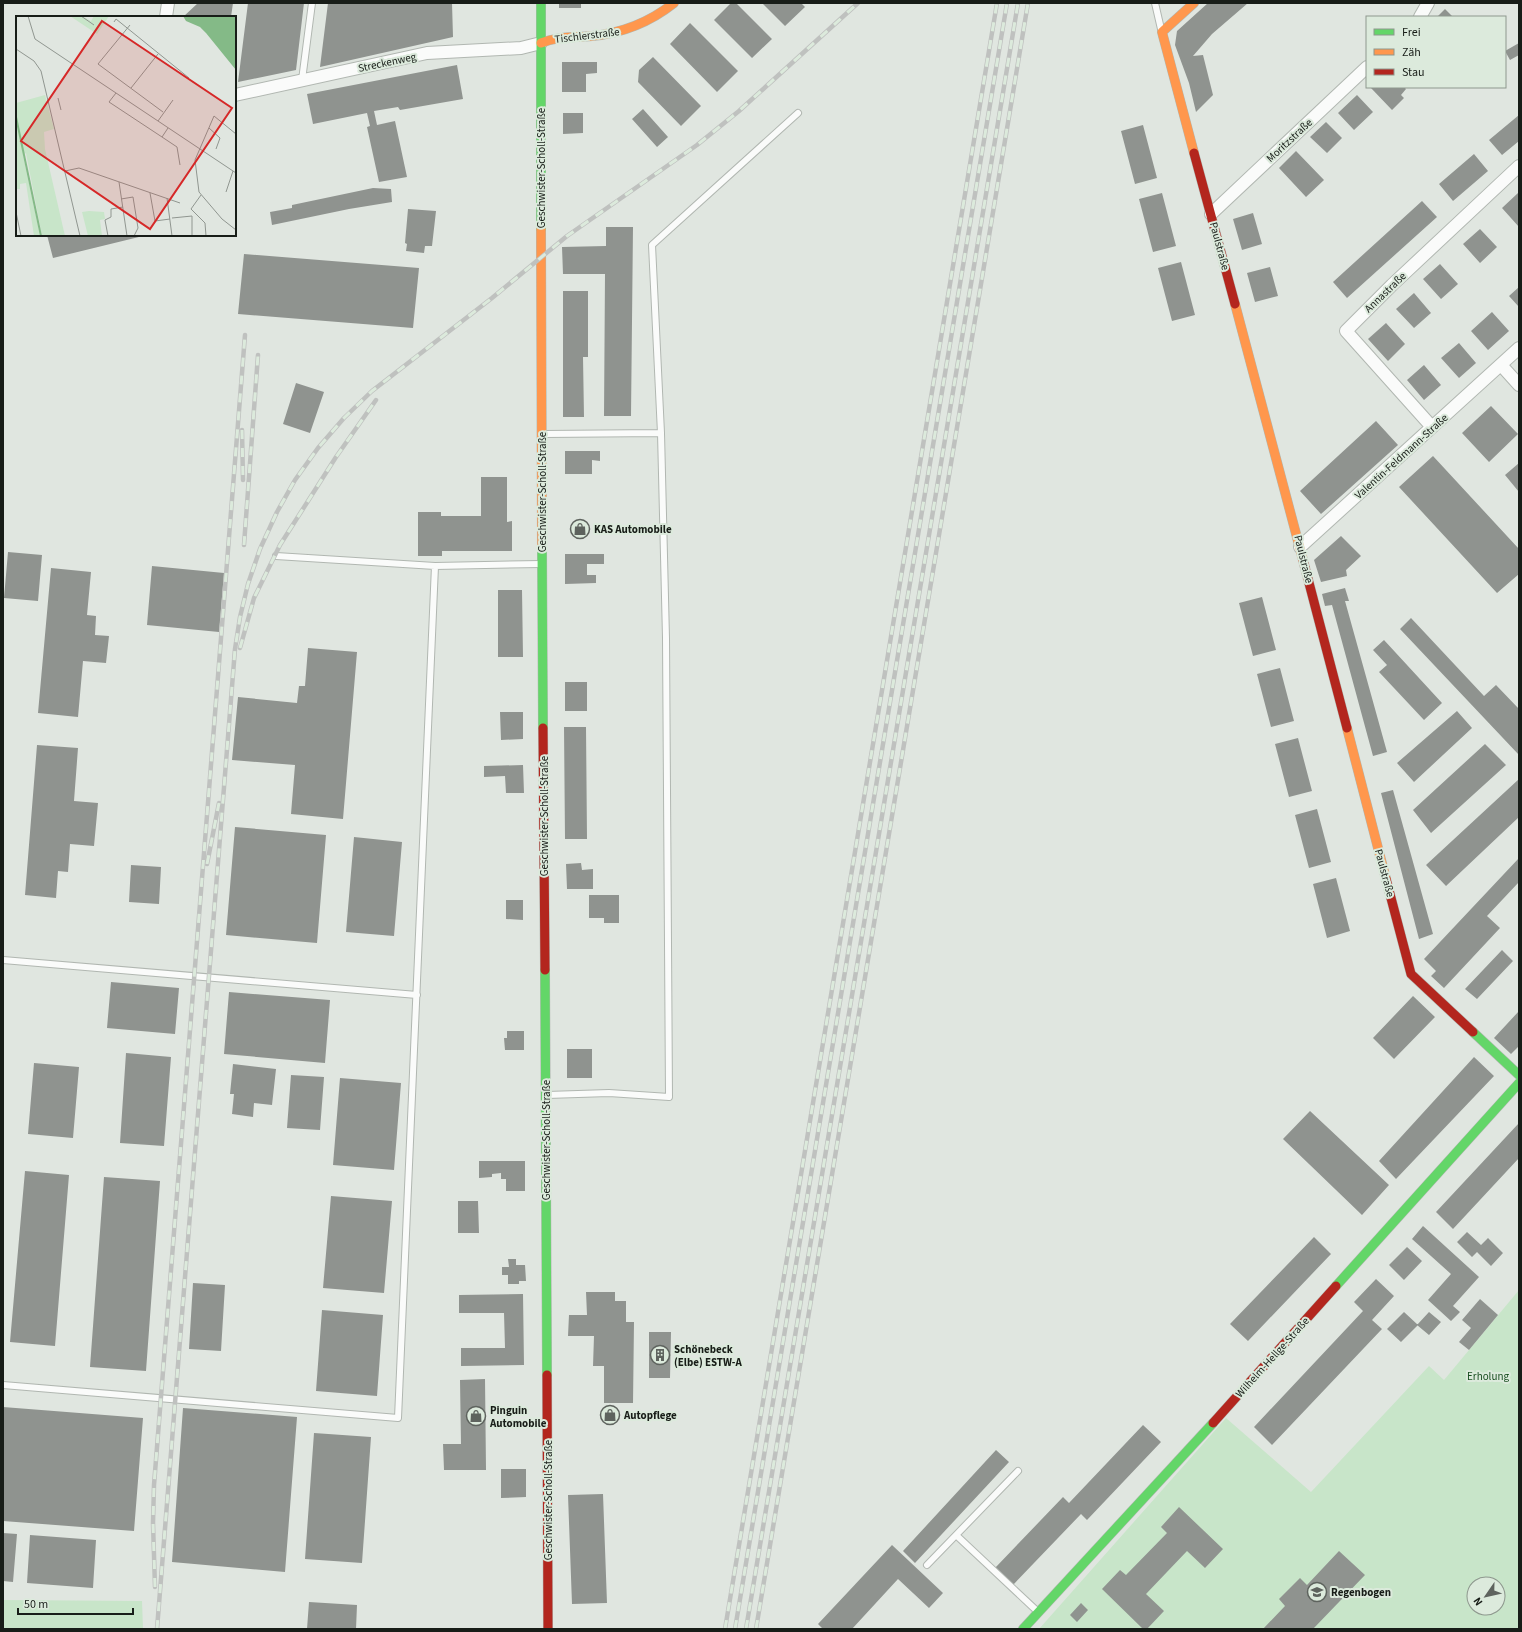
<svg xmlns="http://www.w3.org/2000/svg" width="1522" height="1632" font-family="'Source Sans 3',sans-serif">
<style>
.green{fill:#c8e5c9;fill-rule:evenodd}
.building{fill:#8f938f}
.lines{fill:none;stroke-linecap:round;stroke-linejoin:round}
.lane-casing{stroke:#b1b7b1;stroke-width:8}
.street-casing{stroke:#b1b7b1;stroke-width:14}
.fast-casing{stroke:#b1b7b1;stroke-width:10}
.slow-casing{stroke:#b1b7b1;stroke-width:10}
.jam-casing{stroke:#b1b7b1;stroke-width:10}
.lane{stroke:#fafbfa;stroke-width:6}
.street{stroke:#fafbfa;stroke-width:12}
.fast{stroke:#63d668;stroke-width:9}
.slow{stroke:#ff974d;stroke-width:9}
.jam{stroke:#b3261e;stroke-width:9}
.rail-casing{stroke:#bfc1bf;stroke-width:4.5}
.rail{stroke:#dceadc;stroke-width:3;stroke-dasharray:9;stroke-linecap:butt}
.labels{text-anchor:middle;stroke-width:4;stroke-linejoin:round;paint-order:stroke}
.street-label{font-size:11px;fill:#181d18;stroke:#dceadc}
.poi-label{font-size:11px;font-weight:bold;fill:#181d18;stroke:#dceadc;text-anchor:start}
.park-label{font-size:11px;fill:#184d1f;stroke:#dceadc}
.inset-river{fill:none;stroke:#84ba87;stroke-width:2}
.inset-road{fill:none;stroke:#909690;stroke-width:1}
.view{fill:#d62828;fill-opacity:0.15;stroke:#d62828;stroke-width:2}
.inset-edge{fill:none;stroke:#181d18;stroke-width:2}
</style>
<rect width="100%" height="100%" fill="#e0e6e0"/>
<path class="green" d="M1519,1290V1629H1039L1226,1418L1311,1492L1429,1366L1444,1380ZM1474,1584H1498V1608H1474Z
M3,1600L142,1601L143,1629H3Z"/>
<path class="building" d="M198,3H233L231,17H183Z
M248,3H304L296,70L238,82Z
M328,3H452L453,37L320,67Z
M559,3H581V8H559Z
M731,3H736L772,39L752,58L714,20Z
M762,3H801L805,7L785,26Z
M1208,3H1248L1212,34L1193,56L1203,55L1213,95L1196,112L1189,83L1175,45L1177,31Z
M1445,9L1453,17H1437Z
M690,23L738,71L717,92L670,44Z
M1519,43V55L1510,60L1505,51Z
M653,57L701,106L681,126L638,82L639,70Z
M562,62H597V73L586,74V92H562Z
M457,65L463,99L400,110L398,107L374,111L377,125L395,121L407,177L379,182L367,127L370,126L367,113L313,124L307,94Z
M1373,87H1404L1406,89L1401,95L1404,98L1392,110L1371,88Z
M1357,95L1373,112L1354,130L1338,113Z
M643,109L668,137L657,147L632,119Z
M563,113H583V133L563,134Z
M1519,115V141L1502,155L1489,140Z
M1326,122L1342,138L1327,153L1310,137Z
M1143,125L1157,178L1135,184L1121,131Z
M1296,151L1324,180L1306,197L1279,168Z
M1474,154L1488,171L1453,201L1439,184Z
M373,188L391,189L392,202L349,209L272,225L270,212L292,208V205Z
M1162,193L1176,246L1153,252L1139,199Z
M1518,193L1519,194V227L1502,208Z
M1422,201L1437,217L1347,298L1333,282Z
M408,209L436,211L432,246H425L424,253L406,251L407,244L405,243Z
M1253,213L1262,244L1242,250L1233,219Z
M606,227H633L631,416H604L605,274H563L562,247L606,246Z
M1480,229L1497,247L1480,263L1463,244Z
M47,235H143V236L53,258Z
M244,254L419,268L413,328L238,314Z
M1181,262L1195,315L1172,321L1158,268Z
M1440,264L1458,284L1441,299L1423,279Z
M1270,267L1278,296L1255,302L1247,273Z
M1519,287V307L1509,296Z
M563,291H588V357H583L584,417H563Z
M1414,293L1431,313L1414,328L1396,309Z
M1492,312L1509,331L1488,350L1471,331Z
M1386,323L1405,344L1388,361L1368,339Z
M1459,343L1476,363L1459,378L1441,358Z
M1424,365L1441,385L1424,400L1407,380Z
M296,383L324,392L310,433L283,424Z
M1491,406L1518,434L1489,462L1462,433Z
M1376,421L1398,445L1321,514L1300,491Z
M565,451H600V461L592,460V474H565Z
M1433,456L1519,549V574L1497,593L1399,487Z
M1519,463V492L1505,475Z
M481,477H507V522L512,521V551H442V556H418V512H441V516H481Z
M1341,536L1361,556L1346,570L1347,576L1321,582L1314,560Z
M8,552L42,555L38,601L4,598Z
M565,554H604V564H587V575H596V583L565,584Z
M152,566L224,573L219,632L147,625Z
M51,568L91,572L87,615L96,616L95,635L109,636L106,663L83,661L78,717L38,713Z
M1345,588L1349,601H1345L1387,752L1373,756L1332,605L1325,606L1322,594Z
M498,590H522L523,657H498Z
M1262,597L1276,650L1253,656L1239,603Z
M1411,618L1484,696L1496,685L1519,709V755L1400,629Z
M1384,640L1442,703L1424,720L1379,672L1387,665L1373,650Z
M308,648L357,652L343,819L291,814L295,765L232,760L238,697L297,703L299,686H305Z
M1280,668L1294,721L1271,727L1257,674Z
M565,682H587V711H565Z
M1457,711L1472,728L1414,782L1397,763Z
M500,712H523V739L501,740Z
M564,727H586L587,839H565Z
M1298,738L1312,791L1289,797L1275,744Z
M1485,744L1506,765L1431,833L1413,810Z
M37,745L78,748L74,801L98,803L94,846L70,844L68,872L58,871L56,898L25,895Z
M523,765L524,793H506L505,776L484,777V766Z
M1519,779V817L1446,886L1426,865Z
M1393,790L1433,934L1419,939L1381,793Z
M1317,809L1331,862L1309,868L1295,815Z
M235,827L326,835L317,943L226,935Z
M354,837L402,842L394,936L346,932Z
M1519,858V882L1487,916L1500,928L1444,988L1431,976L1436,971L1424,959Z
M581,863L582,870L593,869V889H567L566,864Z
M131,865L161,867L159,904L129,902Z
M1336,878L1350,931L1327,938L1313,884Z
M589,895H619V923H604V918H589Z
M506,900H523V920L506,919Z
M1502,950L1513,961L1477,999L1465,989Z
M111,982L179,988L175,1034L107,1028Z
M229,992L330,1000L325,1063L224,1054Z
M1413,996L1435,1017L1394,1059L1373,1038Z
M1519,1011V1046L1511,1054L1494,1038Z
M507,1031H524V1050H505L504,1038H507Z
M567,1049H592V1078H567Z
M126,1053L171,1057L164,1146L120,1143Z
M1474,1057L1494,1076L1396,1179L1379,1161Z
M34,1063L79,1067L73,1138L28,1134Z
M233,1064L276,1069L272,1105L254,1103L253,1117L232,1114L234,1094H230Z
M291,1075L324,1077L320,1130L287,1128Z
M340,1078L401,1083L394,1170L333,1165Z
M1310,1111L1389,1185L1362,1215L1283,1139Z
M1519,1123V1158L1453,1229L1436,1212Z
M479,1161H525V1191H506V1179H501V1173L492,1174V1177L479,1178Z
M25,1171L69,1175L55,1346L10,1342Z
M104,1177L160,1181L146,1371L90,1367Z
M331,1196L392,1201L384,1293L323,1288Z
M458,1201H478L479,1233H458Z
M1423,1226L1479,1277L1453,1306L1460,1312L1451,1321L1428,1300L1451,1274L1412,1239Z
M1467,1232L1481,1245L1488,1238L1503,1253L1491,1266L1477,1252L1472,1257L1457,1242Z
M1314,1237L1331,1254L1248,1341L1230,1324Z
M1407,1247L1422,1261L1404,1280L1389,1265Z
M508,1259H516V1265H525L526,1281H519V1284H508V1275H502V1267H509Z
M1376,1279L1394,1296L1372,1320L1382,1329L1272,1445L1254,1427L1363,1311L1354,1302Z
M193,1283L225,1285L221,1351L189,1349Z
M586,1292H615V1301H626V1322H634L633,1403H604V1366H593L594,1336H568L569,1315H587Z
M523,1294L524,1365L461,1366V1348H505L504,1313H459V1295Z
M1480,1299L1498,1315L1469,1350L1459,1342L1471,1328L1462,1320Z
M322,1310L383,1315L377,1396L316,1391Z
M1404,1312L1418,1325L1401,1342L1387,1329Z
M1429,1312L1441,1322L1429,1335L1417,1325Z
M649,1332H671L670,1378H649Z
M485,1379L486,1470H444L443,1444H461L460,1380Z
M3,1407L143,1418L134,1531L3,1521Z
M183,1408L297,1417L285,1572L172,1562Z
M1143,1425L1161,1442L1087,1520L1081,1514L1013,1585L995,1568L1063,1497L1069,1503Z
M314,1433L371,1437L362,1563L305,1559Z
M996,1450L1009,1462L915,1563L903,1551Z
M501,1469H526V1497L501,1498Z
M603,1494L607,1603L572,1604L568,1495Z
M1179,1507L1223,1549L1205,1568L1187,1551L1146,1594L1164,1611L1147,1629H1143L1102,1589L1120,1570L1126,1575L1167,1533L1161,1527Z
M3,1533L17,1534L13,1582L3,1581Z
M30,1535L96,1540L93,1588L27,1583Z
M892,1545L943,1593L929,1608L898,1579L852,1629H823L818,1624Z
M1339,1551L1365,1575L1313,1629H1263L1285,1606L1279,1599L1300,1578L1307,1585Z
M309,1602L357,1605L356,1629H307Z
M1081,1603L1088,1610L1077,1622L1070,1615Z"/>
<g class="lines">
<defs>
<path id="lane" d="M1155,3L1161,29
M302,80L312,3
M544,434L661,433L652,245L798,113
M276,556L435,566L541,564
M3,960L417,995
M547,1095L609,1093L669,1097L666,638L661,433
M3,1385L398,1418L435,566
M956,1535L1037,1611
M927,1565L1018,1471"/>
<path id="street" d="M166,17L168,3
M1420,17L1428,3
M235,95L427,53L521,48L541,43
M1211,214L1367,67
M1501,365L1519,385
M1432,427L1346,331L1392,285L1519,166
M1300,547L1519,348"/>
<path id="fast" d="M541,229V3
M542,547L543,728
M545,970L547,1375
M1473,1032L1519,1075
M1336,1286L1519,1083
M1023,1629L1213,1423"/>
<path id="slow" d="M1194,3L1162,32L1194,153
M541,43C558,36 574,38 592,36C623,33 650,22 674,3
M541,229L542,547
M1235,304L1303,560
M1347,728L1386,879"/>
<path id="jam" d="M1194,153L1235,304
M1303,560L1347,728
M543,728L545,970
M1386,879L1411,974L1473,1032
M547,1375L548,1629
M1213,1423L1336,1286"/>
</defs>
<use href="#lane" class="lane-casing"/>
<use href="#street" class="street-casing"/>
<use href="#fast" class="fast-casing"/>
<use href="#slow" class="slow-casing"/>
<use href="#jam" class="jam-casing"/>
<use href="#lane" class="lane"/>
<use href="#street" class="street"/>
<use href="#fast" class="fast"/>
<use href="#slow" class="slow"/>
<use href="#jam" class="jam"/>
<defs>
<path id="rail" d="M242,430L243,480
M244,545L258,355
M240,648L254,598L280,545L336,457L376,400
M207,864L219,803
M155,1587L153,1523L154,1485L245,335
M157,1629L235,649L240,617L248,584L260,549L277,512L295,480L318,448L344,418L372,391L492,298L567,236L697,145L739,111L858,3
M725,1629L997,3
M735,1629L1007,3
M746,1629L1018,3
M756,1629L1028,3"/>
</defs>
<use href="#rail" class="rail-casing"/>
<use href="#rail" class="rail"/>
</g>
<defs>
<symbol id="shop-ring" viewBox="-11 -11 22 22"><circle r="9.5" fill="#dceadc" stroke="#5e635e" stroke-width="1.5"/><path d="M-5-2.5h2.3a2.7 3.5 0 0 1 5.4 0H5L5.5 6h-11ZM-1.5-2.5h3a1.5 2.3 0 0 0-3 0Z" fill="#5e635e"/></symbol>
<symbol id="building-ring" viewBox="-11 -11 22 22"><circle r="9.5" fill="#dceadc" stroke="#5e635e" stroke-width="1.5"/><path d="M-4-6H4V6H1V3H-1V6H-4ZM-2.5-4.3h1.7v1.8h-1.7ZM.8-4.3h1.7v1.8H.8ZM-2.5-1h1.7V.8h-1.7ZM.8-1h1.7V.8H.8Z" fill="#5e635e"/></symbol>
<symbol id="school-ring" viewBox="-11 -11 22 22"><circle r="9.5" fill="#dceadc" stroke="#5e635e" stroke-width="1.5"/><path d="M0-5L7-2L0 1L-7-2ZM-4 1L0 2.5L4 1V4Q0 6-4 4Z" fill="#5e635e"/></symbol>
</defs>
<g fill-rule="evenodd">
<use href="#shop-ring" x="569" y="518" width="22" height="22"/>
<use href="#building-ring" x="649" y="1344" width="22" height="22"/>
<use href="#shop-ring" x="599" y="1404" width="22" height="22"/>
<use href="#shop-ring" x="465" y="1405" width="22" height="22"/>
<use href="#school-ring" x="1306" y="1581" width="22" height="22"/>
</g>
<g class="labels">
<g class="street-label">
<text transform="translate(587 35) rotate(-7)" y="4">Tischlerstraße</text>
<text transform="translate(387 62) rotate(-12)" y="4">Streckenweg</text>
<text transform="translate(1289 140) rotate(-43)" y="4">Moritzstraße</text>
<text transform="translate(541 168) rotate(-90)" y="4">Geschwister-Scholl-Straße</text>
<text transform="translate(1220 246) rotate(75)" y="4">Paulstraße</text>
<text transform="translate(1385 292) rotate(-44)" y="4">Annastraße</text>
<text transform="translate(1401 456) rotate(-42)" y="4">Valentin-Feldmann-Straße</text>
<text transform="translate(542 492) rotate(-90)" y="4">Geschwister-Scholl-Straße</text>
<text transform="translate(1304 559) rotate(76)" y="4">Paulstraße</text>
<text transform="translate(544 816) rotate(-90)" y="4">Geschwister-Scholl-Straße</text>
<text transform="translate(1385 873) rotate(75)" y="4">Paulstraße</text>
<text transform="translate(546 1140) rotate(-90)" y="4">Geschwister-Scholl-Straße</text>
<text transform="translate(1272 1357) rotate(-48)" y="4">Wilhelm-Hellge-Straße</text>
<text transform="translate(548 1500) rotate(-90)" y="4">Geschwister-Scholl-Straße</text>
</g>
<g class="poi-label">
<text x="594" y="533">KAS Automobile</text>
<text x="674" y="1353">Schönebeck<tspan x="674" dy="13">(Elbe) ESTW-A</tspan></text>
<text x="490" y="1414">Pinguin<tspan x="490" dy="13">Automobile</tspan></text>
<text x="624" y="1419">Autopflege</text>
<text x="1331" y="1596">Regenbogen</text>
</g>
<g class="park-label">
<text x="1488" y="1380">Erholung</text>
</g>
</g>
<g transform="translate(16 16)">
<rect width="220" height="220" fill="#e0e6e0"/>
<path d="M54,0H66L75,5L78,0H93L81,18ZM29,79L38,113L28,116L29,133L49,220H26L10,137L7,139L24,220H18L10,167L4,168V173H0V87ZM73,195L88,196L89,203L84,204L86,220H72L66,196Z" fill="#c8e5c9"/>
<path d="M167,0H220V54L190,17L184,11L170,5Z" fill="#84ba87"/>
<path class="inset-river" d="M0,101L25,220"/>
<path class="inset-road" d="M12,0L19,23L220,157M65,0L78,9M98,6L100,3L173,62M114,9L82,48L147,96M0,33L18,45L25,55L64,220M115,72L142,38M100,77L93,86L146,121M42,82L45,94M142,105L157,84M152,112L146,121L161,131L164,149M193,112L204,122L200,133M220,118L198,100L179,144L183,176L206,203L220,214M49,155L63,152L164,187M103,166L111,220M210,176L217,155M134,177L139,205L154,203M185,179L175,193L189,207L190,220M151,182L156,220M105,183L117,181L122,212L118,220M0,196L5,220M156,202L176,200V220M92,220L89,204L95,201V193L107,191"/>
<path class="view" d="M86,5L216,92L134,213L5,125Z"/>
<rect width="220" height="220" class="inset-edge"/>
</g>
<rect width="1522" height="1632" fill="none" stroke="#181d18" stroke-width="8"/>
<rect x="1366" y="16" width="140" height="72" fill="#dceadc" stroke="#8e988e"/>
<rect x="1374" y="29" width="20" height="6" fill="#63d668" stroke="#8e988e"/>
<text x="1402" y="36" font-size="12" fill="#181d18">Frei</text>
<rect x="1374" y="49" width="20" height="6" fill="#ff974d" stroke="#8e988e"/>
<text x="1402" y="56" font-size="12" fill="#181d18">Zäh</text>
<rect x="1374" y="69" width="20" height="6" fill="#b3261e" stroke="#8e988e"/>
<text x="1402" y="76" font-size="12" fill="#181d18">Stau</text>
<g transform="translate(1486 1596) rotate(236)"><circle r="19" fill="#dceadc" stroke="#8e988e"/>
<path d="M0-3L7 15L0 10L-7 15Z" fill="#5e635e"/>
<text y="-6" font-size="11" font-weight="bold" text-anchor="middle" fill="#181d18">N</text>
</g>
<path d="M18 1608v6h115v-6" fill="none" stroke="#181d18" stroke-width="2"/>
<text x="24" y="1608" font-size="12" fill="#181d18" stroke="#dceadc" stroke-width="3" paint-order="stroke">50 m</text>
</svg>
